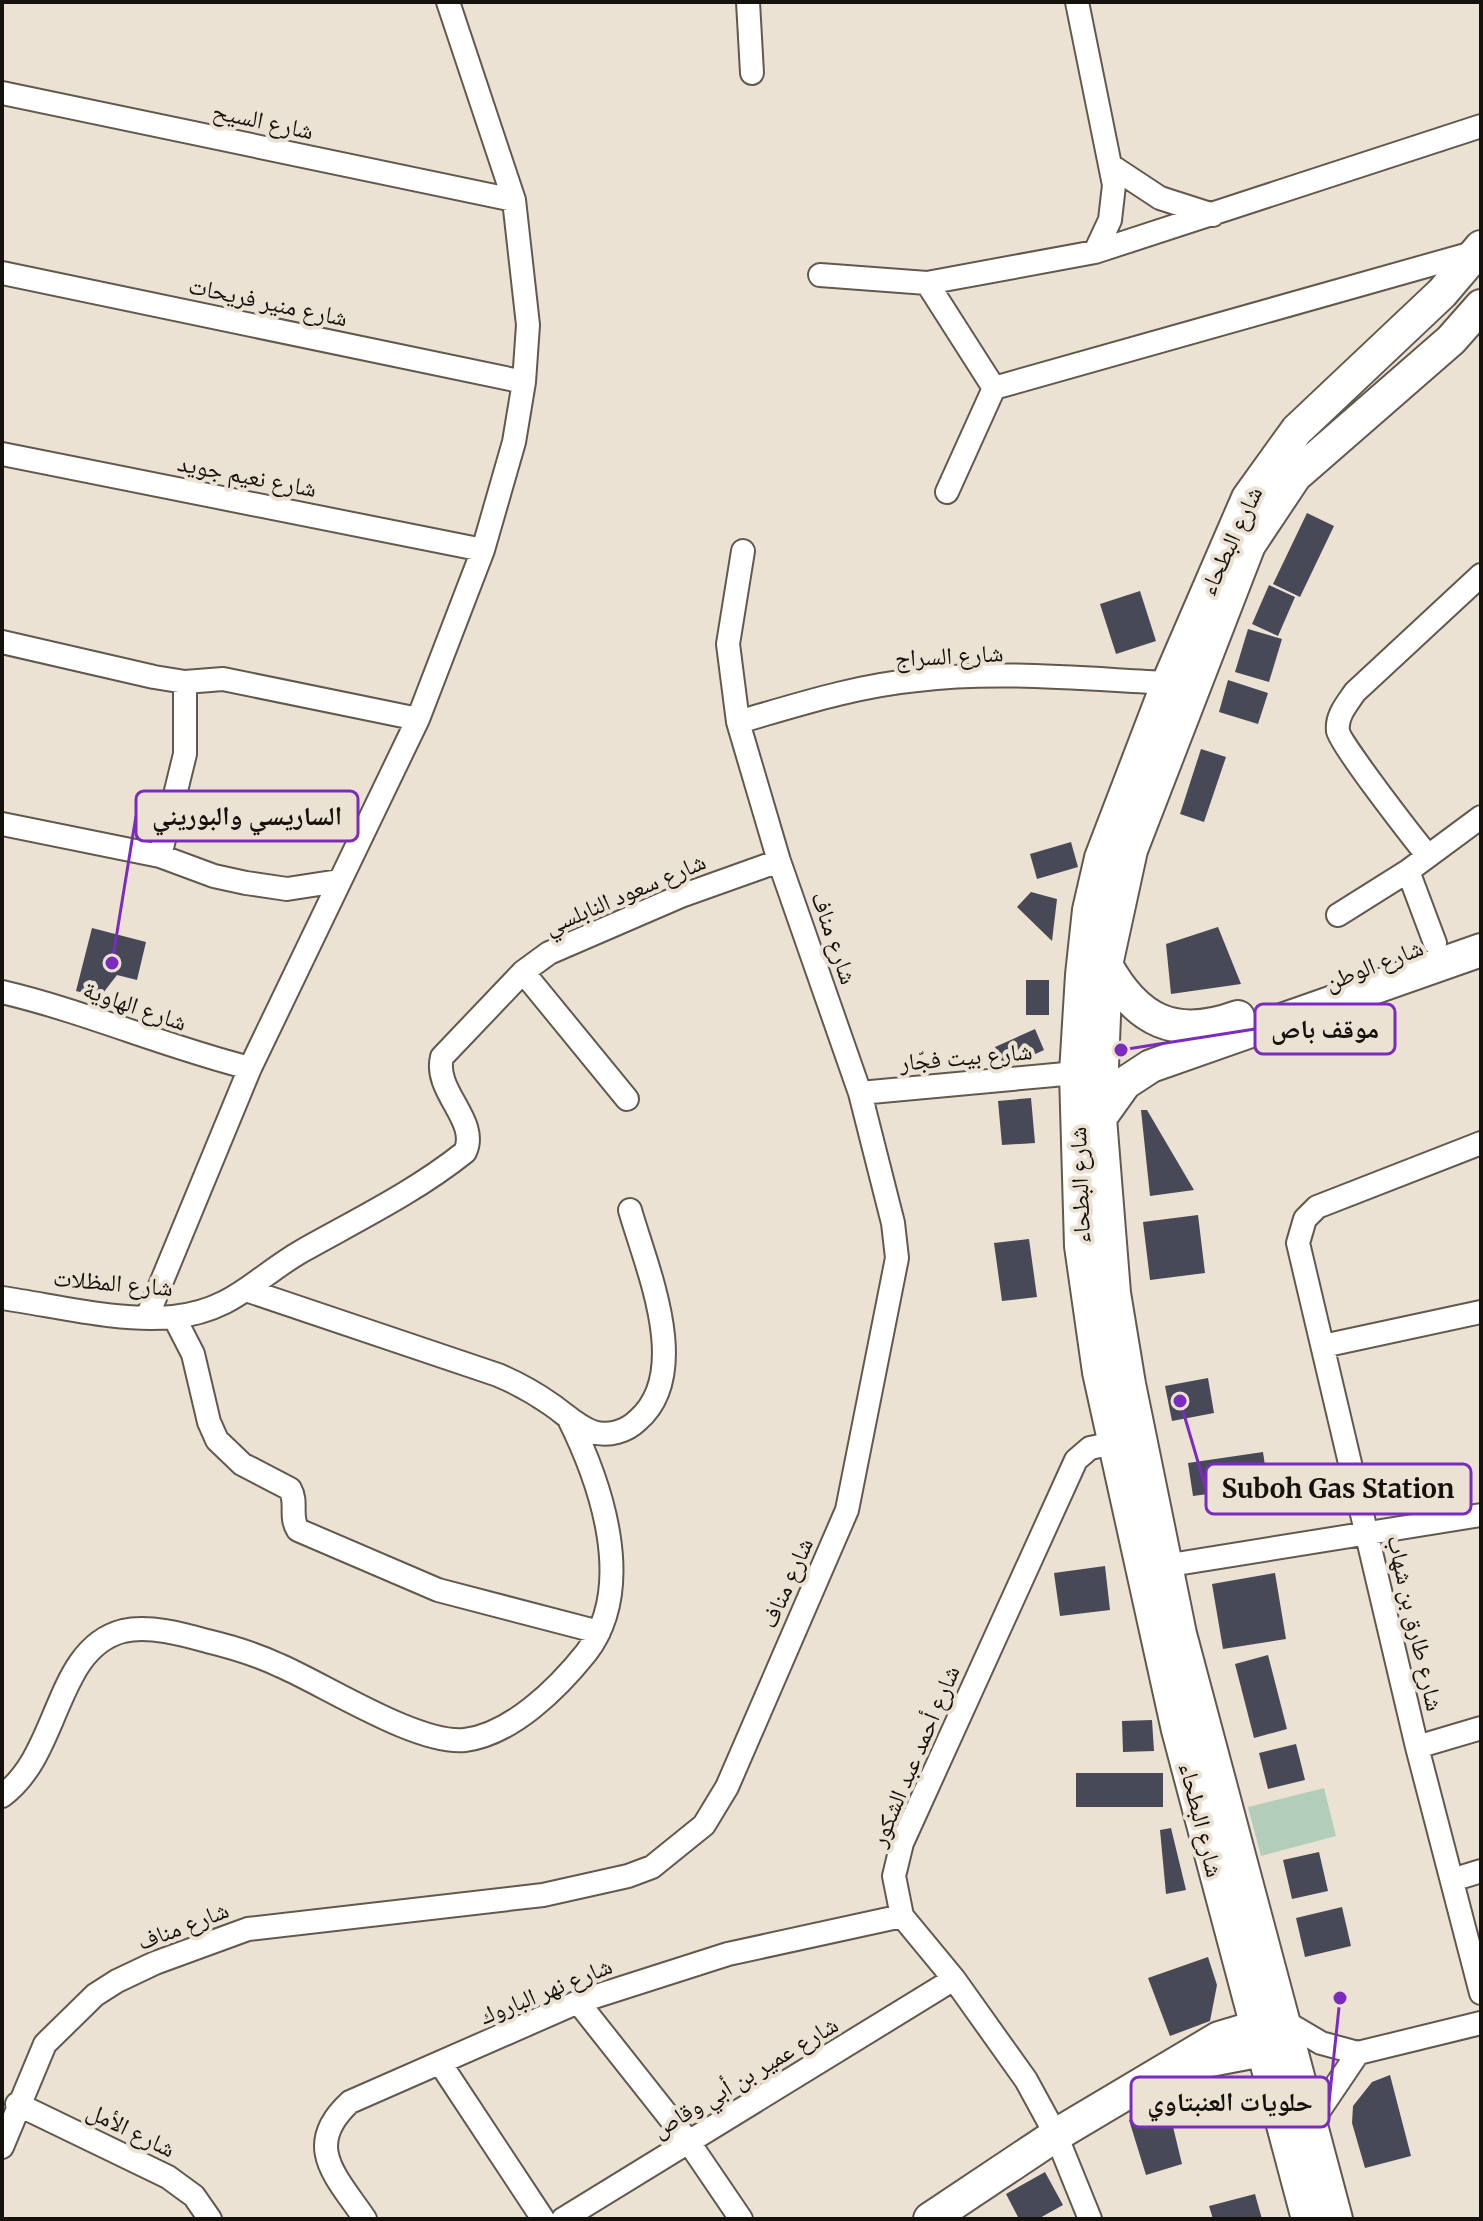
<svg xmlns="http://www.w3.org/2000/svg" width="1483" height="2221" font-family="Merriweather,'Noto Naskh Arabic',serif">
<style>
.green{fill:#b2cebb}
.building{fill:#474956}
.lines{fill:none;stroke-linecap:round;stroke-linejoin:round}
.street-casing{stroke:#61594d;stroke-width:26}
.secondary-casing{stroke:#61594d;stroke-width:36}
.street{stroke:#fff;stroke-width:22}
.secondary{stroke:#fff;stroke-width:32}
.labels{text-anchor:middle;stroke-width:8;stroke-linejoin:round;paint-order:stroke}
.street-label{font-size:24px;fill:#15120d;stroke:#ece2d4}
.leader{fill:none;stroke:#7b2cbf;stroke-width:3}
.callout-dot{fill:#7b2cbf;stroke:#ece2d4;stroke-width:3}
.callout{fill:#ece2d4;stroke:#7b2cbf;stroke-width:3}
.callout-label{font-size:26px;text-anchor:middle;font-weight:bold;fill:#15120d}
</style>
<rect width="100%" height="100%" fill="#ece2d4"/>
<path class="green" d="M1324,1788L1336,1836L1261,1856L1248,1807Z"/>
<path class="building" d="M1307,513L1334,526L1300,597L1273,584Z
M1269,585L1295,597L1278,636L1252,624Z
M1140,591L1156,641L1116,654L1100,604Z
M1248,629L1282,639L1269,682L1235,672Z
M1228,680L1268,693L1258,724L1219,712Z
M1201,749L1226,757L1204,822L1180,814Z
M1071,842L1078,867L1037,879L1030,854Z
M1031,892L1057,899L1052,941L1017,907Z
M1218,927L1241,984L1171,994L1166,944Z
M92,928L146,942L137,980L117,975L100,997L76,991Z
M1026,980H1049V1015H1026Z
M1035,1029L1044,1050L1005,1068L995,1047Z
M1031,1098L1035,1143L1002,1145L998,1101Z
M1141,1110H1147L1194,1190L1150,1196Z
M1198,1215L1205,1273L1150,1280L1143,1222Z
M1029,1239L1037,1297L1002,1301L994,1243Z
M1208,1378L1214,1413L1172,1421L1165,1386Z
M1263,1452L1268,1486L1193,1496L1188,1463Z
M1105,1566L1110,1610L1060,1616L1054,1573Z
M1275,1573L1286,1639L1223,1649L1212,1584Z
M1268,1655L1287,1729L1254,1738L1235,1664Z
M1152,1720L1154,1751L1123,1752L1122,1721Z
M1296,1744L1305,1780L1268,1789L1259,1753Z
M1076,1773H1163V1807H1076Z
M1171,1828L1186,1890L1166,1894L1160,1830Z
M1319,1852L1328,1891L1292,1899L1283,1860Z
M1342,1907L1351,1946L1305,1957L1296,1918Z
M1208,1957L1217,1985L1210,2021L1170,2036L1148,1978Z
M1390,2075L1411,2156L1365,2168L1352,2123L1353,2106L1372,2082Z
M1167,2102L1182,2164L1146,2175L1129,2120Z
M1045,2172L1063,2205L1038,2219H1019L1006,2194Z
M1255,2194L1262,2219H1213L1209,2206Z"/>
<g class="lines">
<defs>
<path id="street" d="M748,2L752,73
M1077,2L1114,185L1110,220L1095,252
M2,93L514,200
M1113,167L1160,198L1213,215
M2,273L524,382
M820,275L927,283L1095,252L1481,126
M927,283L994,388
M2,454L483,550
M947,492L994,388L1476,252
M2,642L154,677L185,682L223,679L418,719
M738,722C797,705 855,686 917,680C999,670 1085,679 1168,683
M2,824L160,856L214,876L246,883L287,889L339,881
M160,856L185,754V682
M1428,856C1414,839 1340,744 1338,731C1336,716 1347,704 1355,692L1481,575
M1408,871L1435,943
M1338,915L1408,871L1481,817
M523,972L627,1099
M2,992C87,1012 166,1047 250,1068
M860,1093L1076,1073
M1481,1143L1317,1207L1305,1219L1298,1243L1417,1747L1481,1993
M249,1291L498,1375C517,1383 535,1393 552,1405C565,1414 578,1427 593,1432C609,1437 627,1431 638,1420C693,1372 646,1267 630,1210
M2,1298C57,1306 118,1322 173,1317C233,1311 255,1278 302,1251C357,1220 415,1192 465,1152C480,1121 433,1091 442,1057L523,972L549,953L681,896L779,861
M147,1317L250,1068L418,719L483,550L514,442L524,382L528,325L514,200L448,2
M174,1317L193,1354L209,1422L217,1440L242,1464L290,1489C298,1503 289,1516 298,1530L438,1590L599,1632
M1323,1346L1481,1312
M1164,1566L1481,1515
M1417,1747L1481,1728
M2,1796C61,1753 54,1649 123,1631C149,1625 182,1634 207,1641C232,1647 258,1655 281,1666C327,1686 418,1745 465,1740C512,1734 558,1688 586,1653C637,1587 601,1483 568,1417
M1452,1880L1481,1871
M578,2002L688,2141L741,2219
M1282,2020L1321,2043L1358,2053L1481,2023
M440,2063L543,2219
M17,2104L168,2177L194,2196L210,2219
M1310,2124L1358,2053
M2,2147L45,2044L95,1995L117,1981L155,1963L248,1929L543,1895L628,1876L652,1867L704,1825L727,1787L847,1510L897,1258L893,1223L860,1093L779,861L738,722L728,644L743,551
M365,2219C336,2176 302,2146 350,2102L578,2002L728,1954L902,1916
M563,2219L954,1979
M1090,2219L1056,2135L1026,2080L954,1979L902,1916L894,1876L902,1843L1076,1460L1090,1448L1114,1443"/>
<path id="secondary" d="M1106,965C1137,1021 1175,1040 1238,1017
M1100,1118L1125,1083L1151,1066L1481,950
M1184,2065L1279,2047
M930,2219L1056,2135L1219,2038L1276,2021
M1308,2219L1178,1730L1099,1372L1081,1246L1076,1073L1082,975L1089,910L1101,858L1168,683L1248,498L1297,430L1442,293L1481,247
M1336,2219L1180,1634L1129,1384L1114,1293L1100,1118L1106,965L1131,850L1249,545L1295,476L1451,340L1481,306"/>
</defs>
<use href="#street" class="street-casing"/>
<use href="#secondary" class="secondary-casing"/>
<use href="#street" class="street"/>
<use href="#secondary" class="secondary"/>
</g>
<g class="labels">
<g class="street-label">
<text transform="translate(263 121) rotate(12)" y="8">شارع السيح</text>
<text transform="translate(268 302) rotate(12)" y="8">شارع منير فريحات</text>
<text transform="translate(247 476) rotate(11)" y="8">شارع نعيم جويد</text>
<text transform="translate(1231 541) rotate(-65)" y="8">شارع البطحاء</text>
<text transform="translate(949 656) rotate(-3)" y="8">شارع السراج</text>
<text transform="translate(625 894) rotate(-23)" y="8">شارع سعود النابلسي</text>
<text transform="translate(834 938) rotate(71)" y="8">شارع مناف</text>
<text transform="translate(1374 965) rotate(-21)" y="8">شارع الوطن</text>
<text transform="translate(135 1006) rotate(19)" y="8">شارع الهاوية</text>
<text transform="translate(966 1057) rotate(-5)" y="8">شارع بيت فجّار</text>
<text transform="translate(1080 1185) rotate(-92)" y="8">شارع البطحاء</text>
<text transform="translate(113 1283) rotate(5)" y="8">شارع المظلات</text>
<text transform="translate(787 1583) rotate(-66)" y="8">شارع مناف</text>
<text transform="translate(1415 1623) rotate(77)" y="8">شارع طارق بن شهاب</text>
<text transform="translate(915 1756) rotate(-67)" y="8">شارع أحمد عبد الشكور</text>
<text transform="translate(1201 1820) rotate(76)" y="8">شارع البطحاء</text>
<text transform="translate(183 1926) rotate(-21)" y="8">شارع مناف</text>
<text transform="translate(546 1991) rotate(-22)" y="8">شارع نهر الباروك</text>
<text transform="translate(745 2077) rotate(-31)" y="8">شارع عمير بن أبي وقاص</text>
<text transform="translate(131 2130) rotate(26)" y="8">شارع الأمل</text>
</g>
</g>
<path class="leader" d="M112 963L136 816M1121 1050L1255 1029M1180 1401L1206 1489M1340 1998L1329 2102"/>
<g class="callout-dot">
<circle cx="112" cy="963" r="8"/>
<circle cx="1121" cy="1050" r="8"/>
<circle cx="1180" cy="1401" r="8"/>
<circle cx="1340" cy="1998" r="8"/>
</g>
<g class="callout">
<rect x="136" y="791" width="222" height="50" rx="8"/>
<rect x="1255" y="1004" width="140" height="50" rx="8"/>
<rect x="1206" y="1464" width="265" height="50" rx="8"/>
<rect x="1131" y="2077" width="198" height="50" rx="8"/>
</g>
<g class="callout-label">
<text x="247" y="825">الساريسي والبوريني</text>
<text x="1325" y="1038">موقف باص</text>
<text x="1338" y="1498">Suboh Gas Station</text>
<text x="1230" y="2111">حلويات العنبتاوي</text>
</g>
<rect width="1483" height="2221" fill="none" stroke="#15120d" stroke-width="8"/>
</svg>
